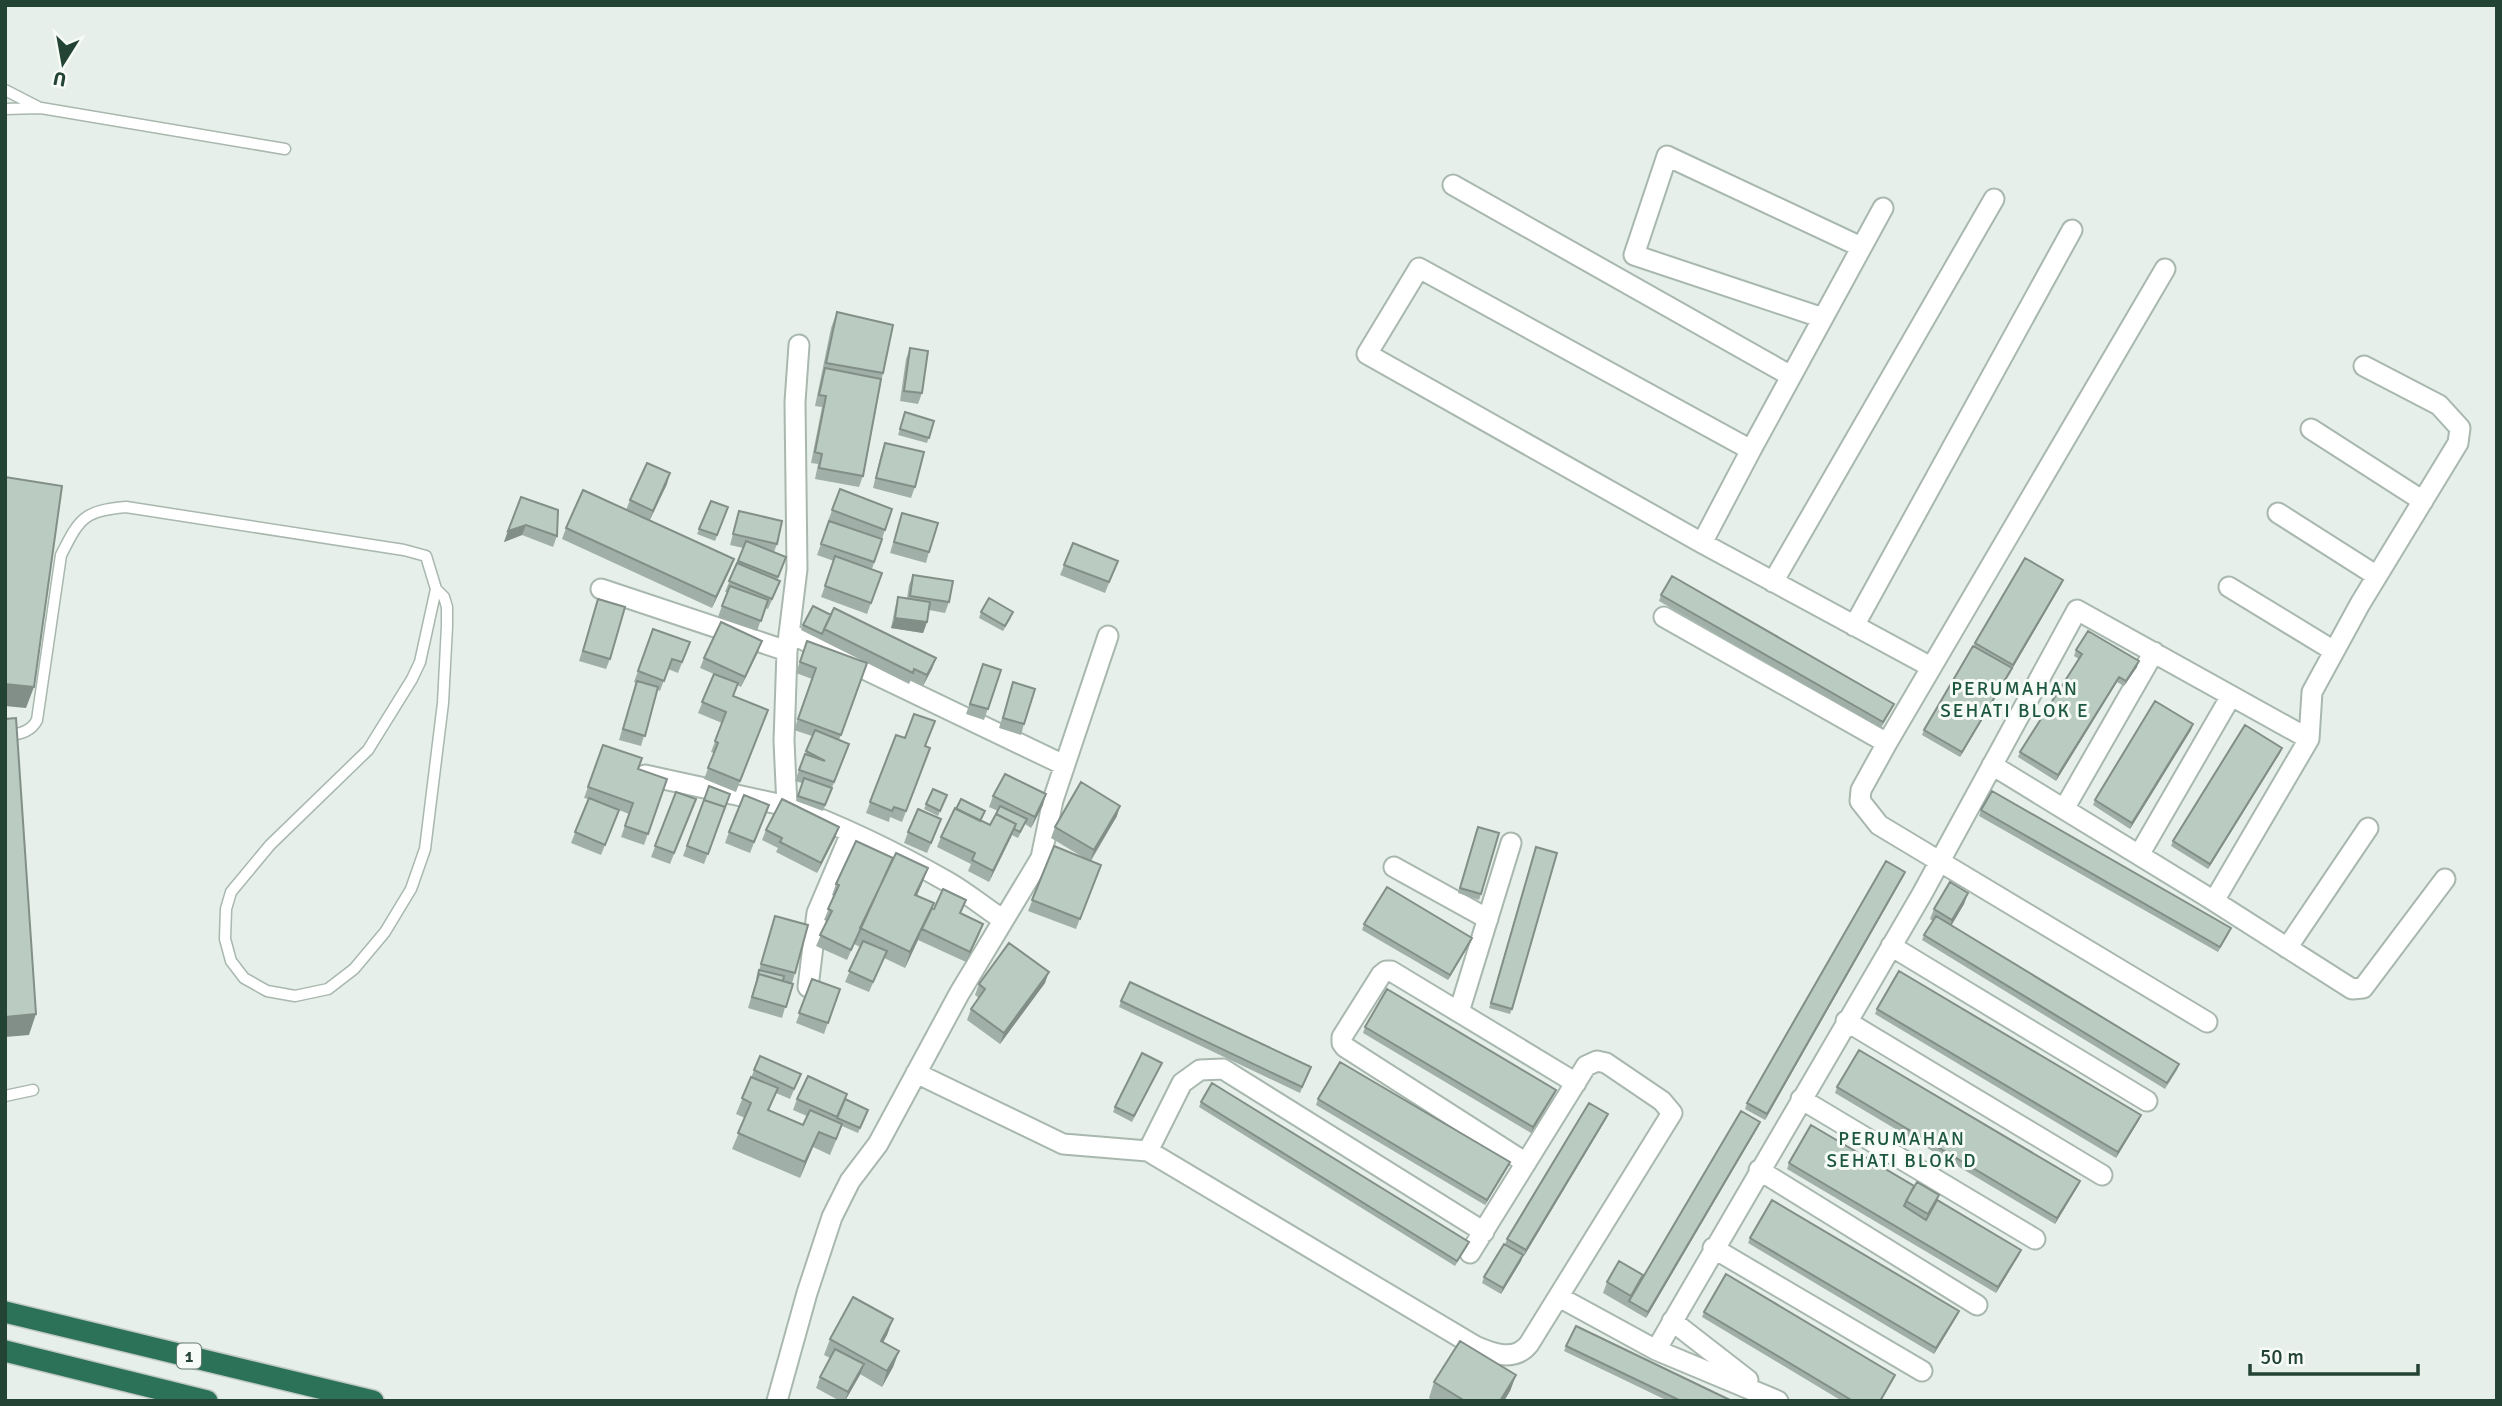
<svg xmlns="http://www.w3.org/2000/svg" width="2502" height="1406" font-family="Signika,sans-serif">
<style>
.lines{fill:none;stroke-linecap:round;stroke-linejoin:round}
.lane-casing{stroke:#a8b8af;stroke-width:13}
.street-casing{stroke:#a8b8af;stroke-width:23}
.highway-casing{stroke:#c1cac6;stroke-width:24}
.lane{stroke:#fff;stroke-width:10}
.street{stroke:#fff;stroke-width:19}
.highway{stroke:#2c7258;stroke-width:21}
.wall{fill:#a0afa7}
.shaded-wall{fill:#828e88}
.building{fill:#bacbc2;stroke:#828e88;stroke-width:2}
.labels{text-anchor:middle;stroke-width:6;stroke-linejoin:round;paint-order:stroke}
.shield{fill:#f7fbf8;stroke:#637a70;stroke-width:2}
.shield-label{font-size:16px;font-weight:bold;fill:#234335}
.neighbourhood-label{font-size:19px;letter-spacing:2px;fill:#1d573f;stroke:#f7fbf8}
</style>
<rect width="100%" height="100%" fill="#e6efe9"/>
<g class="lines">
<defs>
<path id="lane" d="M5,90L40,108
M5,109L41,108L285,149
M5,735C18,735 31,732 37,720L61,555C80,518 83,511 126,507L404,550L426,556L436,589L444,597L447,607V626L443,703L425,849L411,889L385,932L354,969L328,989L295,996L267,991L244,978L231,961L225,939L226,909L231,892L270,845L368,750L412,679L420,662L436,589
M5,1096L33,1090"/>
<path id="street" d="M1453,185L1791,376
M1883,208L1751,450L1419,268L1367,354L1702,543L1931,667
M2165,269L1887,743L1861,790L1860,801L1879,825L2207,1022
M1823,318L1634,255L1667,156L1861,247
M2311,429L2423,501
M2278,513L2377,576
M1702,543L1751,450
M1773,582L1994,199
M2229,587L2334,651
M601,589L787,651
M1664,617L1887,743
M1854,626L2072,230
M789,633L1064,765
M1992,765L2214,901L2309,739L2312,692L2360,604L2458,443L2460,428L2439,405L2364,366
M645,775L787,806C842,826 897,853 948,882C967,893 984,907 1002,919
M787,806L784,741L787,651L797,569L795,402L799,345
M2064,809L2154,652
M2139,855L2231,696
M1394,867L1488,919
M2214,901L2352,989L2363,988L2445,879
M1891,946L2147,1101
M2287,948L2368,828
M808,987L817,913L851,833
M1459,1012L1511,843
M1846,1021L2102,1175
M916,1073L1063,1144L1148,1151L1475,1346C1493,1354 1515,1362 1529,1344L1672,1113L1662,1101L1606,1063L1597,1061L1586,1066L1470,1253
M1801,1099L2035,1239
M1148,1151L1182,1083L1200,1070L1223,1069L1484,1232
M1526,1163L1345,1047L1342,1043V1037L1381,975L1386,971H1391L1576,1083
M1759,1170L1977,1305
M1713,1248L1922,1371
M1559,1297L1656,1350L1922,894L2077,610L2309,739
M1672,1321L1748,1380
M1656,1350L1778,1401
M777,1401L807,1293L832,1217L850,1181L878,1144L959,994L1041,858L1053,800L1108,636"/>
<path id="highway" d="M5,1312L373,1401
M5,1351L207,1401"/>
</defs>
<use href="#lane" class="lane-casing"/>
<use href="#street" class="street-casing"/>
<use href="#highway" class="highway-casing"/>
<use href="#lane" class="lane"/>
<use href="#street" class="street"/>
<use href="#highway" class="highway"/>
</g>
<path class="wall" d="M837,312L883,373L863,476L859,487L815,479L818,464L811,463L822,407L815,406L831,328Z
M910,348L922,393L918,404L900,401L906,359Z
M905,412L934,421L927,443L898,435Z
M885,443L915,487L911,498L873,488L881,454Z
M667,484L650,520L734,559L712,608L562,539L566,528L626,510L630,500Z
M840,489L892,509L872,569L882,573L867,614L821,597L834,561L817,555L829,521H828Z
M521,497L557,536L553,547L522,535L504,542Z
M711,501L728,507L715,541L697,534Z
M739,511L777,544L774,552L786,557L777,580L776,591L768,609L765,608L757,631L718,617L727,592H725L743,548L730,545Z
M902,513L929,552L926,563L890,553Z
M1073,543L1118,561L1105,593L1060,575Z
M913,575L949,602L945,613L929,610L927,622L923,633L891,628L895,608L898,597L907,598L909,585Z
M2063,580L2061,585L1960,757L1922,735L1924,730L1975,643Z
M1661,595L1894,704L1892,709L1881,728L1659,601Z
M598,599L610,659L606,669L579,661Z
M981,612L1011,618L1003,631L979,618Z
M831,615L936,658L923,686L911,680L909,684L867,663L839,740L849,744L823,811L796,801L802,783L795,781L805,754L812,736L794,730L812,679L796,673L807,641L865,662L801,630L803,625Z
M653,629L690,642L678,673L668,669L660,691L658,690L641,746L619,740L636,683L634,682Z
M762,641L741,687L737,685L733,696L768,710L736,792L704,779L714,753L711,752L722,723L698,713L714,674L700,668L704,658Z
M2076,650L2137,667L2124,686L2117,682L2056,781L2018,757L2020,752L2079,659L2074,656Z
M983,664L1001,670L984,720L966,714Z
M1013,682L1024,724L1021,735L999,728Z
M2191,730L2130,829L2093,805L2095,800Z
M896,735L930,748L902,822L890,817L889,822L866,813Z
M603,745L638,769L667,779L644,845L621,837L629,814L619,810L601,855L571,843L588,799L584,798Z
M2280,753L2208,869L2171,846L2173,841Z
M709,786L730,794L704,864L683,856Z
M676,792L696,799L670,864L651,857Z
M947,795L938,816L924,809L926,804Z
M993,796L1043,805L1031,828L1025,824L1018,838L1012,835L989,882L968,871L971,864L937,847L941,837L983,816L981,821L990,825L998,811L989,807Z
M769,805L750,853L725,843L729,832Z
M1981,810L2229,933L2218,952L1979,816Z
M1117,816L1091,861L1101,865L1076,929L1028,911L1054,846L1086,859L1051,838L1055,827Z
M839,827L835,838L817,873L776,852L778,848L762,840L766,830Z
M937,830L927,853L904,843L908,832Z
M1476,832L1481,894L1479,900L1458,893Z
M1534,852L1512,1009L1510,1014L1489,1008Z
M893,858L928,868L917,895L932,908L961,913L979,935L966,962L918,940L905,968L884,958L869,992L845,982L860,947L854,944L847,960L816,946L827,921L824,920L834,896L832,895L836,884Z
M1903,877L1765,1120L1745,1109L1747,1103Z
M1968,893L1964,904L1951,926L2179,1064L2177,1070L2165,1089L1922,940L1924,935L1933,921L1930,919L1934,909Z
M775,916L795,973L782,1018L748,1008Z
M1364,924L1472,938L1470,943L1448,980L1362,930Z
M812,979L840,989L824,1034L796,1023Z
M1045,983L1000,1044L967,1020L971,1009L979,998L975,995L979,984Z
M1121,1001L1311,1067L1300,1093L1119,1007Z
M1877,1009L2139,1120L2116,1158L1875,1014Z
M1365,1027L1556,1090L1554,1095L1531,1133L1363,1033Z
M760,1056L801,1074L790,1099L776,1093L769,1110L803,1125L807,1116L793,1110L797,1099H845L866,1115L858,1133L842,1126L830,1155L813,1147L800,1178L732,1149L745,1118L736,1114Z
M1162,1063L1132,1122L1113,1112L1115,1107Z
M1837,1087L2080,1181L2078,1186L2055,1224L1835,1093Z
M1318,1099L1510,1162L1508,1167L1485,1205L1316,1105Z
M1201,1102L1469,1242L1467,1247L1455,1266L1199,1107Z
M1606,1119L1524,1256L1505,1244L1507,1239Z
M1758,1127L1646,1318L1603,1293L1607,1282L1642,1279Z
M1789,1163L1937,1200L2019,1255L1996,1293L1787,1169Z
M1750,1238L1957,1316L1934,1354L1748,1243Z
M1523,1255L1521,1261L1501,1294L1482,1283L1484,1277Z
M1704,1312L1893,1380L1881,1401H1842L1702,1317Z
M893,1319L887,1335L883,1342L899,1351L893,1367L882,1387L860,1374L845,1401H840L816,1388L820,1377L830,1358L824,1355L830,1339Z
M1566,1346L1732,1401H1668L1564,1351Z
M1516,1375L1510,1391L1504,1401H1433L1429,1398L1434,1382Z"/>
<path class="shaded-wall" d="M670,473L667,484L649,521L653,511Z
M526,525L522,535L504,542L508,531Z
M734,559L730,570L712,608L716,597Z
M2063,580L2061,585L2011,671L2013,665Z
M895,618L927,622L923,633L891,628Z
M762,641L758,652L741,687L745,677Z
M936,658L932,669L923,686L927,675Z
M2139,661L2137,667L2124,686L2126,681Z
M2012,668L2010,673L1960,757L1962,752Z
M2119,677L2117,682L2056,781L2058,775Z
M5,684L34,687L26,708L5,706Z
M2193,724L2191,730L2130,829L2132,823Z
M2282,748L2280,753L2208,869L2210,864Z
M1046,794L1043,805L1031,828L1035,817Z
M1120,806L1117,816L1090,861L1094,850Z
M1016,824L1012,835L989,882L993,871Z
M839,827L835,838L817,873L821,863Z
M928,868L922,884L910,911L915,895Z
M1905,872L1903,877L1765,1120L1767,1114Z
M1968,893L1964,904L1948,931L1952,920Z
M983,924L979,935L966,962L970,952Z
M922,929L918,940L905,968L910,952Z
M1472,938L1470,943L1448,980L1450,975Z
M1049,972L1045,983L1000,1044L1004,1033Z
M36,1014L29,1035L5,1037V1017Z
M1556,1090L1554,1095L1531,1133L1533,1127Z
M1608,1114L1606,1119L1524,1256L1526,1250Z
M2141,1115L2139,1120L2116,1158L2118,1152Z
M1760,1122L1758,1127L1646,1318L1648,1312Z
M819,1132L813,1147L800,1178L805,1162Z
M1510,1162L1508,1167L1485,1205L1487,1200Z
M2080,1181L2078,1186L2055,1224L2057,1218Z
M2021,1250L2019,1255L1996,1293L1998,1287Z
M1523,1255L1521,1261L1501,1294L1503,1288Z
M1959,1311L1957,1316L1934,1354L1936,1348Z
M893,1319L887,1335L875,1357L881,1341Z
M899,1351L893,1367L882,1387L887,1371Z
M864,1364L860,1375L845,1401L848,1392Z
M1516,1375L1510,1391L1504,1401H1500Z"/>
<path class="building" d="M837,312L893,325L883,373L826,363Z
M910,348L928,351L922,393L904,391Z
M825,368L881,379L863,476L819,468L822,454L815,452L826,396L819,395Z
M905,412L934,421L929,438L900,429Z
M885,443L924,452L915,487L876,478Z
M647,463L670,473L653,511L630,500Z
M5,477L62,486L34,687L5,684Z
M840,489L892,509L885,530L832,510Z
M583,490L734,559L716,597L566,528Z
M521,497L558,510L557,536L526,525L508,531Z
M711,501L728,507L717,535L699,529Z
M739,511L782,521L777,544L733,534Z
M902,513L938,523L929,552L894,542Z
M829,521L882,539L874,562L821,544Z
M746,541L786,557L778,577L738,561Z
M1073,543L1118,561L1109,582L1064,565Z
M835,556L882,573L871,603L825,586Z
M2025,558L2063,580L2013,665L1975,643Z
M737,563L780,581L772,599L729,581Z
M913,575L953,581L949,602L910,596Z
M1672,576L1894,704L1883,722L1661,595Z
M730,586L768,600L761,621L722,606Z
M898,597L930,602L927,622L895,618Z
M989,598L1013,612L1005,626L981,612Z
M598,599L625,607L610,659L583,651Z
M813,606L831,615L822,634L803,625Z
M834,608L936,658L927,675L914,669L913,673L824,629Z
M721,622L762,641L745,677L704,658Z
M653,629L690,642L682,662L672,659L664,681L638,671Z
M2088,631L2139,661L2126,681L2119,677L2058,775L2020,752L2082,654L2076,650Z
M807,641L867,663L841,735L798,719L816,668L800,662Z
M1973,646L2012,668L1962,752L1924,730Z
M983,664L1001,670L988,709L970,704Z
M714,674L738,683L733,696L768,710L740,781L708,768L718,743L715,741L726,712L702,702Z
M637,681L658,687L645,736L623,729Z
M1013,682L1035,689L1024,724L1003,718Z
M2155,701L2193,724L2132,823L2095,800Z
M914,714L935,721L925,746L930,748L906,811L894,807L892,811L870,802L896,735L905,738Z
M16,718L36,1014L5,1017V719Z
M2245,725L2282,748L2210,864L2173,841Z
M815,730L849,744L834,782L799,770L805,754L825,761L806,751Z
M603,745L642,758L638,769L667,779L648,834L625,826L633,803L588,787Z
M1005,774L1046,794L1035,817L993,796Z
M804,778L832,788L825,805L798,796Z
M1081,782L1120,806L1094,850L1055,827Z
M709,786L730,794L723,813L725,807L704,800L703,803Z
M933,789L947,795L940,811L926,804Z
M1992,791L2231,928L2220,947L1981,810Z
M676,792L696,799L674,853L655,846Z
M744,795L769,805L754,842L729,832Z
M589,798L619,810L605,845L575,832Z
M782,799L839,827L821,863L780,842L782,838L766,830Z
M961,799L985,811L980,821L956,809Z
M704,800L725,807L708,854L687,846Z
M1000,806L1027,819L1020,832L1014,829L1016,824L996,814Z
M955,808L990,825L996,814L1016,824L993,871L972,860L975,853L941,837Z
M918,809L941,819L931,843L908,832Z
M1478,827L1499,833L1481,894L1460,888Z
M856,841L893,858L851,950L820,935L832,911L828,909L839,885L836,884Z
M1054,846L1101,865L1080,919L1032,900Z
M1536,847L1557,853L1512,1009L1491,1003Z
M896,853L928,868L915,895L934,903L910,952L860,928Z
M1886,861L1905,872L1767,1114L1747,1103Z
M1950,882L1968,893L1952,920L1934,909Z
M1387,887L1472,938L1450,975L1364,924Z
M943,889L966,900L960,913L983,924L970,952L922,929L932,908L934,909Z
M775,916L808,925L795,973L761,964Z
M1936,916L2179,1064L2167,1083L1924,935Z
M863,941L887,951L873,982L849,971Z
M1009,943L1049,972L1004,1033L971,1009L985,989L979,984Z
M759,970L784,976L783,981L759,974L757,980Z
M1899,971L2141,1115L2118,1152L1877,1009Z
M759,974L793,984L786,1007L752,997Z
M812,979L840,989L828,1023L799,1013Z
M1130,982L1311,1067L1302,1087L1121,1001Z
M1387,989L1556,1090L1533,1127L1365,1027Z
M1859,1050L2080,1181L2057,1218L1837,1087Z
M1142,1053L1162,1063L1134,1116L1115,1107Z
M760,1056L801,1074L794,1089L754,1070Z
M1340,1062L1510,1162L1487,1200L1318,1099Z
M808,1076L847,1094L837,1117L797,1099Z
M751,1077L778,1088L768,1110L803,1125L810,1110L842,1124L836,1139L819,1132L805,1162L738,1133L751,1103L742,1098Z
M1212,1083L1469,1242L1457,1261L1201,1102Z
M845,1099L868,1110L860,1128L837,1118Z
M1589,1103L1608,1114L1526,1250L1507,1239Z
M1741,1111L1760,1122L1648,1312L1629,1301Z
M1811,1125L1914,1186L1904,1206L1926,1220L1937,1200L2021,1250L1998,1287L1789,1163Z
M1917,1182L1939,1195L1928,1214L1906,1201Z
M1772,1200L1959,1311L1936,1348L1750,1238Z
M1504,1244L1523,1255L1503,1288L1484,1277Z
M1619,1261L1643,1275L1631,1296L1607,1282Z
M1726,1274L1895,1375L1880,1401H1853L1704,1312Z
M853,1297L893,1319L881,1341L899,1351L887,1371L830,1339Z
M1576,1326L1732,1401H1681L1566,1346Z
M1460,1341L1516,1375L1500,1401H1465L1434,1382Z
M835,1349L864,1364L848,1392L820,1377Z"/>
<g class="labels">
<rect class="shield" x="177" y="1343.5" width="24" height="25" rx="5"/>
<g class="shield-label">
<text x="189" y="1362">1</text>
</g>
<g class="neighbourhood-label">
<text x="2015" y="695">PERUMAHAN<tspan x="2015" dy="22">SEHATI BLOK E</tspan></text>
<text x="1902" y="1145">PERUMAHAN<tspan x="1902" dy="22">SEHATI BLOK D</tspan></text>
</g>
</g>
<rect width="2502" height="1406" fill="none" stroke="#234335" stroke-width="14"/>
<g transform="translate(63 63) rotate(191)" stroke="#f7fbf8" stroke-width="5" paint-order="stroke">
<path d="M0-5L12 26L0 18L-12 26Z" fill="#234335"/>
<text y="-10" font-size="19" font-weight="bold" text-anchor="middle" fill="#234335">U</text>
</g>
<path d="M2250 1364v10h168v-10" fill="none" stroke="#234335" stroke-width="3.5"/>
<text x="2260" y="1364" font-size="21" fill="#234335" stroke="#f7fbf8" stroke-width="5" paint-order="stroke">50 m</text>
</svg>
